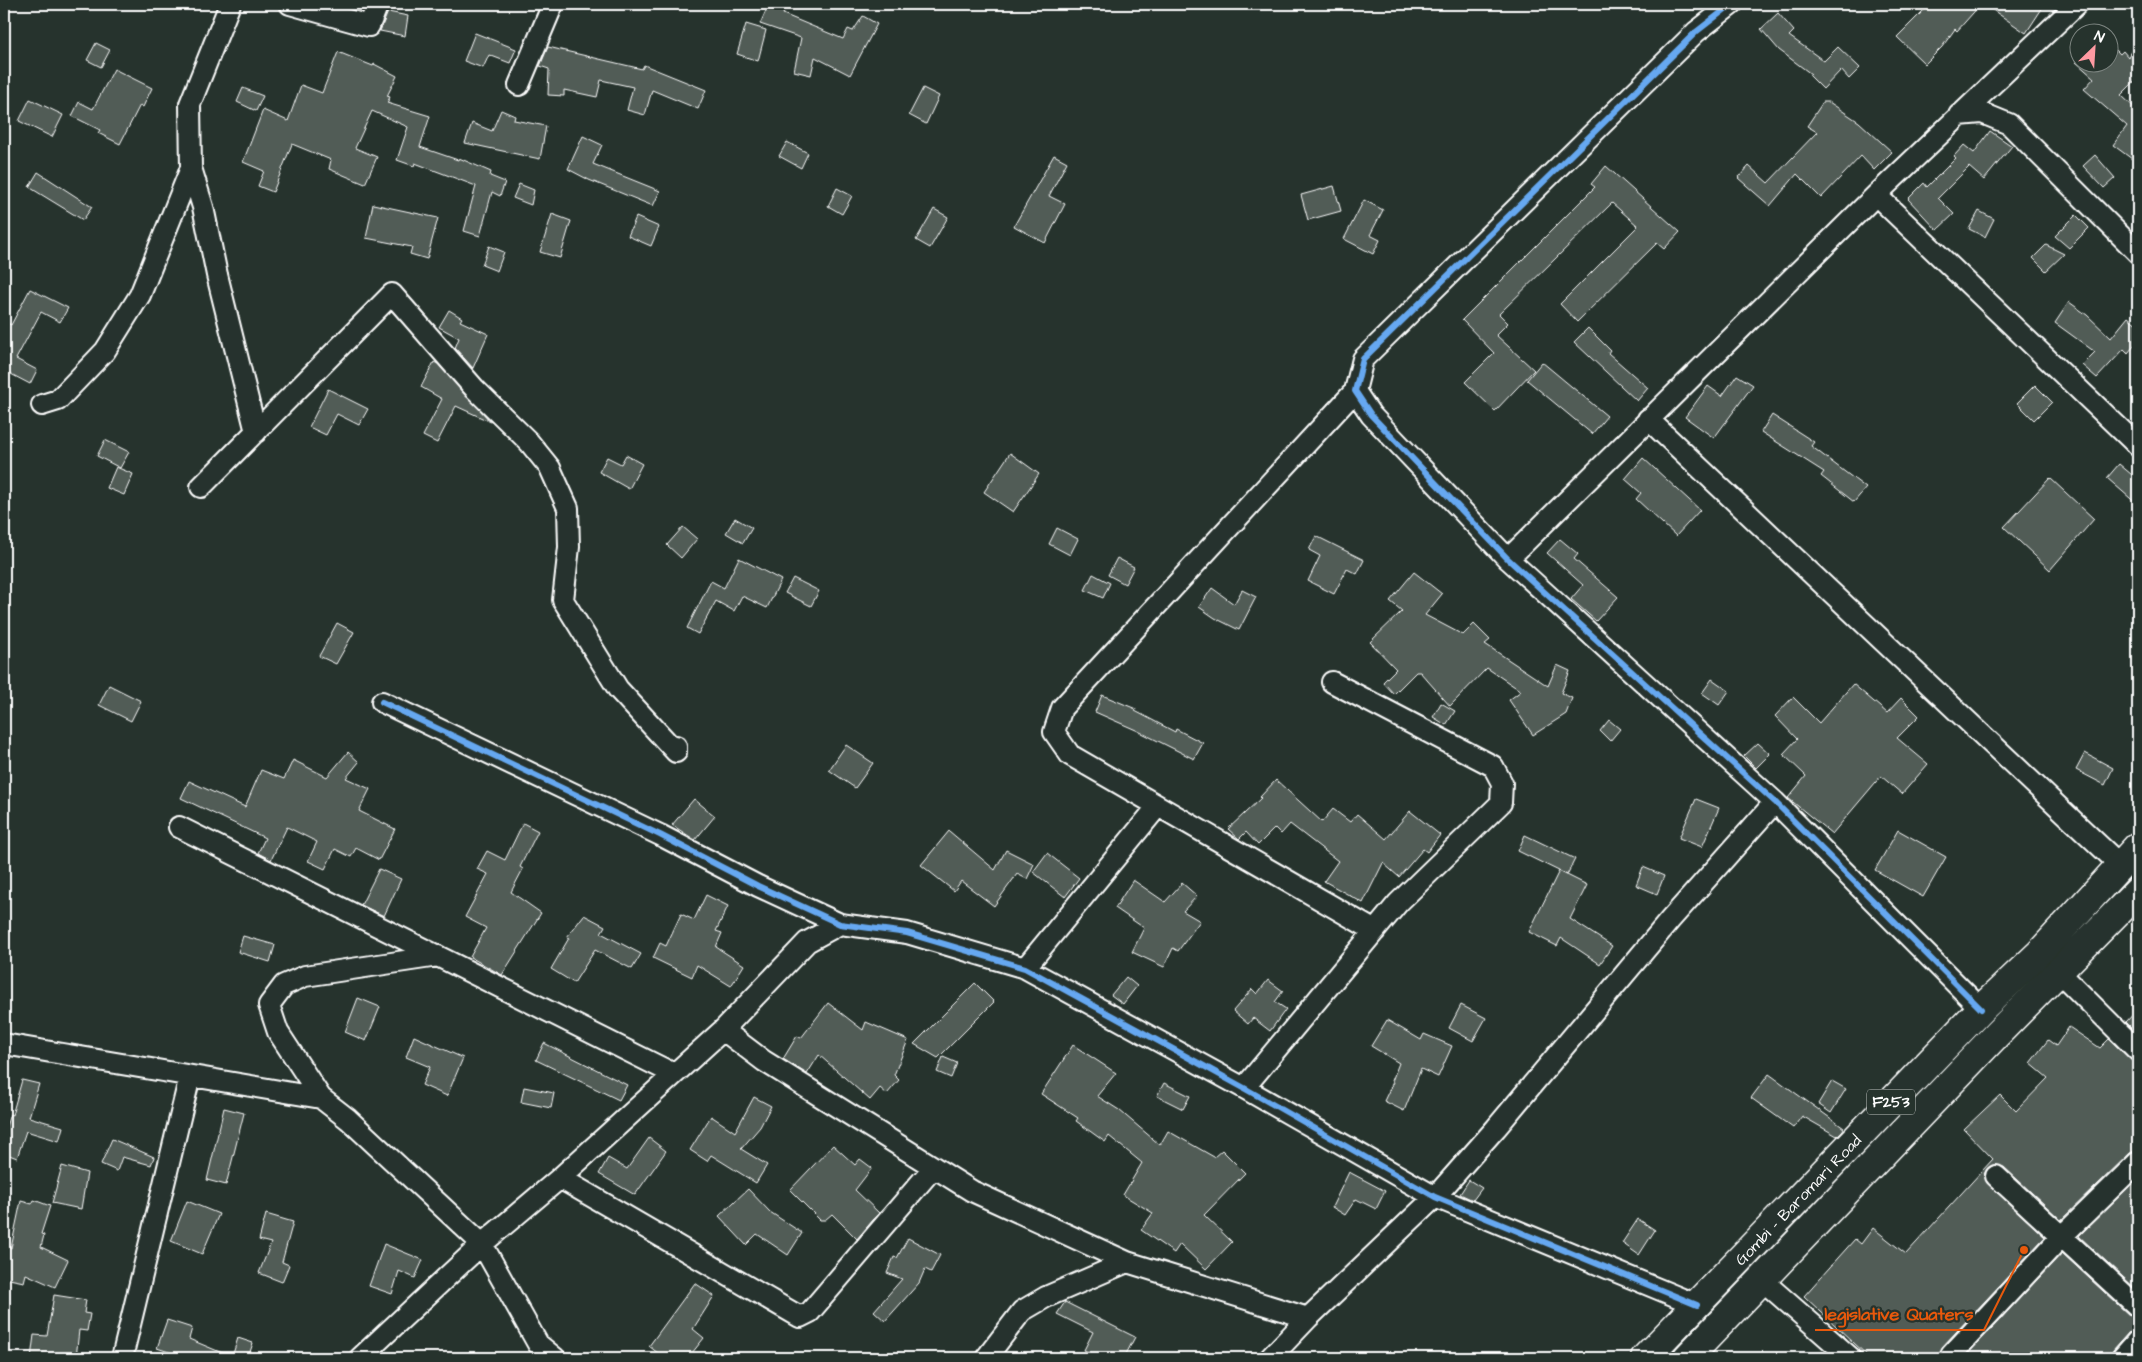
<svg xmlns="http://www.w3.org/2000/svg" width="2142" height="1362" font-family="'Architects Daughter',sans-serif">
<style>
.building{fill:#515c57;stroke:#fff}
.lines{fill:none;stroke-linecap:round;stroke-linejoin:round}
.minor-casing{stroke:#fff;stroke-width:24}
.primary-casing{stroke:#fff;stroke-width:31}
.minor{stroke:#26332d;stroke-width:20}
.primary{stroke:#26332d;stroke-width:28}
.cycleway-casing{stroke:#26332d;stroke-width:9}
.cycleway{stroke:#66a8f1;stroke-width:6}
.labels{text-anchor:middle;stroke-width:4.5;stroke-linejoin:round;paint-order:stroke}
.shield{fill:#26332d;stroke:#bec2c0;stroke-width:1}
.shield-label{font-size:15px;font-weight:bold;fill:#fff}
.street-label{font-size:16px;fill:#fff;stroke:#26332d}
.leader{fill:none;stroke:#e8590c;stroke-width:2}
.callout-dot{fill:#e8590c;stroke:#26332d;stroke-width:2}
.callout-label{font-size:18px;text-anchor:middle;font-weight:bold;fill:#e8590c;stroke:#26332d;stroke-width:4.5;stroke-linejoin:round;paint-order:stroke}
</style>
<rect width="100%" height="100%" fill="#26332d"/>
<filter id="ink" filterUnits="userSpaceOnUse"><feTurbulence type="fractalNoise" baseFrequency=".02" numOctaves="2"/><feDisplacementMap in="SourceGraphic" scale="10" xChannelSelector="R" yChannelSelector="G"/><feConvolveMatrix kernelMatrix="1 2 1 2 8 2 1 2 1" color-interpolation-filters="sRGB"/></filter>
<g filter="url(#ink)">
<path class="building" d="M769,4H787L783,14L843,39L848,29L853,31L863,16L877,24L850,75L815,57L811,75L794,71L801,38L760,24Z
M1930,4H1981L1957,31L1955,29L1942,47L1925,64L1897,37Z
M1984,4H2045L2026,33Z
M388,12L408,16L405,36L380,31Z
M1778,13L1794,31L1789,36L1824,61L1838,47L1860,68L1849,79L1841,70L1823,89L1809,75L1811,74L1779,50L1761,29Z
M746,24L766,30L758,61L737,54Z
M475,33L516,49L510,63L489,55L483,68L464,61Z
M2138,37V78L2121,95L2138,111V151L2132,159L2113,145L2127,126L2084,89L2094,78L2076,62H2110V44L2120,54L2123,51L2128,57Z
M96,43L110,50L101,67L87,60Z
M548,47L642,69L644,65L706,90L698,109L652,90L645,115L627,110L633,87L601,80L597,97L564,90V96L548,95L549,69L540,66Z
M338,52L373,66L374,64L397,76L387,96L390,97L387,103L430,116L420,147L458,160L459,158L491,172L490,176L505,182L500,196L492,192L480,236L464,231L476,186L415,163L414,166L397,160L408,127L372,111L355,148L377,157L365,184L329,169L331,160L292,144L273,192L258,186L264,171L243,162L263,110L288,121L301,85L322,93Z
M114,69L152,88L143,107L140,105L120,144L98,133L100,130L72,116L79,102L93,109Z
M243,88L263,96L256,111L237,102Z
M923,88L939,96L926,124L909,115Z
M30,99L63,115L52,137L19,121Z
M1823,102H1829L1859,122L1892,152L1874,170L1861,156L1821,198L1797,174L1770,206L1738,178L1749,166L1768,183L1817,132L1807,126Z
M501,110L515,116L514,120L546,126L540,159L465,143L472,123L492,131Z
M1990,131L2012,146L1984,180L1969,167L1938,198L1954,214L1937,230L1908,199L1924,183L1927,187L1956,158L1954,156L1964,145L1974,153Z
M583,136L602,145L593,164L660,191L653,206L589,180L568,169Z
M787,142L808,153L801,168L779,156Z
M1054,155L1067,162L1049,196L1065,204L1045,243L1014,226Z
M2095,155L2115,178L2104,188L2083,166Z
M1606,166L1680,232L1664,249L1657,243L1577,322L1560,304L1638,226L1612,203L1499,314L1508,323L1496,335L1534,370L1495,411L1465,382L1494,353L1462,320L1595,187L1591,184Z
M38,172L92,207L83,220L29,187Z
M519,184L534,190L531,205L513,198Z
M1334,186L1341,211L1308,220L1301,195Z
M837,188L852,196L842,214L828,206Z
M1364,200L1383,210L1370,235L1380,240L1373,254L1344,239Z
M373,204L438,218L427,259L410,254L412,247L366,238Z
M934,209L948,217L930,248L916,240Z
M1979,211L1994,219L1985,237L1969,229Z
M552,214L571,221L560,258L540,252Z
M2076,215L2089,228L2069,248L2055,236Z
M636,217L659,227L651,246L628,236Z
M2046,245L2064,254L2046,271L2033,258Z
M489,246L504,252L497,271L482,265Z
M30,289L68,308L60,322L41,312L16,359L37,370L30,384L9,373L4,383V321L11,325Z
M2069,302L2087,315L2111,338L2128,317L2138,325V341L2128,353L2124,349L2097,378L2082,365L2095,352L2055,323Z
M449,310L462,318L460,321L488,334L473,368L455,348L459,338L439,327Z
M1588,328L1610,350L1608,353L1648,388L1637,401L1574,342Z
M434,362L438,364L491,422L456,406L437,443L423,436L442,399L421,387Z
M1542,362L1607,416L1592,434L1527,380Z
M1737,375L1753,385L1714,438L1685,417L1708,386L1722,396Z
M2035,385L2052,402L2034,420L2017,403Z
M328,389L368,409L359,425L337,414L326,435L309,427Z
M1772,415L1814,442L1811,446L1866,488L1854,502L1821,476L1824,472L1761,432Z
M105,440L129,452L120,468L97,456Z
M1010,453L1039,474L1013,512L984,492Z
M626,455L642,464L629,489L599,472L607,457L621,464Z
M1643,458L1700,510L1676,536L1636,499L1641,493L1625,479Z
M2119,464L2138,480V505L2107,478Z
M116,467L133,474L124,495L107,488Z
M2050,478L2094,519L2050,570L2004,527Z
M735,518L752,528L743,543L726,533Z
M683,527L697,539L681,558L667,545Z
M1057,528L1078,539L1070,555L1049,544Z
M1316,536L1364,560L1357,574L1347,569L1334,594L1308,581L1320,556L1309,550Z
M1560,539L1578,554L1574,559L1618,597L1596,621L1571,599L1583,585L1547,553Z
M739,558L781,580L767,608L742,596L734,611L716,601L698,634L687,628L711,581L724,588Z
M1117,558L1134,567L1125,584L1108,575Z
M1414,572L1442,594L1425,615L1463,635L1474,624L1490,640L1485,644L1548,686L1557,665L1570,671L1561,693L1572,698L1566,714L1533,735L1509,700L1521,691L1487,668L1450,706L1420,672H1416L1394,694L1383,682L1396,669L1370,642L1402,611L1390,601Z
M1093,574L1110,583L1103,598L1085,590Z
M793,578L819,591L811,606L785,593Z
M1212,588L1234,604L1242,590L1256,597L1239,630L1215,618L1199,607Z
M337,623L354,632L336,664L319,656Z
M1712,679L1729,691L1719,705L1702,693Z
M1853,684L1887,713L1901,698L1919,716L1897,738L1928,764L1902,794L1881,776L1832,834L1788,798L1806,776L1783,754L1797,739L1775,716L1793,697L1819,723Z
M109,685L141,701L131,721L99,705Z
M1102,695L1136,709L1135,711L1175,732L1176,729L1203,743L1194,759L1136,730L1095,712Z
M1441,703L1455,711L1446,725L1433,717Z
M1609,720L1620,729L1610,741L1600,731Z
M1758,743L1770,754L1756,768L1744,756Z
M846,745L873,763L855,788L829,770Z
M348,752L359,762L346,778L370,789L359,811L395,829L379,860L356,848L351,857L335,849L325,869L308,861L317,842L287,827L271,860L258,853L265,838L181,798L189,781L245,807L261,770L284,779L293,760L327,777Z
M2085,753L2113,768L2105,785L2076,770Z
M1276,780L1322,822L1333,809L1350,822L1357,814L1386,839L1410,811L1440,835L1427,852L1423,849L1399,877L1383,863L1363,903L1324,881L1338,861L1290,824L1281,834L1275,828L1258,845L1246,832L1239,839L1228,829L1261,798L1260,797Z
M694,799L715,816L695,840L672,825Z
M1696,799L1719,808L1702,847L1679,838Z
M523,823L538,831L520,867L523,869L511,892L541,913L502,975L470,957L486,928L465,917L488,874L477,869L487,851L505,860Z
M1898,830L1946,857L1923,897L1875,870Z
M949,831L995,870L1006,850L1034,864L1027,879L1017,874L994,906L961,881L954,891L921,865Z
M1525,835L1575,859L1567,875L1518,851Z
M1047,853L1079,878L1065,897L1033,872Z
M1643,867L1664,876L1657,894L1636,885Z
M379,869L401,879L384,916L361,905Z
M1559,871L1587,885L1570,919L1612,946L1600,964L1561,938L1557,946L1529,932Z
M1133,880L1165,902L1182,883L1197,896L1183,911L1200,921L1178,951L1173,948L1164,967L1132,952L1144,928L1115,908Z
M706,895L728,906L716,931L722,933L716,947L744,965L731,986L697,965L692,977L653,958L660,943L666,946L681,914L694,920Z
M584,915L605,926L601,933L641,954L632,969L595,950L574,983L551,969L569,938L567,937Z
M243,936L275,945L270,962L238,952Z
M1126,977L1137,986L1123,1004L1111,995Z
M1268,980L1283,991L1275,1002L1286,1009L1270,1031L1253,1018L1248,1024L1233,1011L1252,989L1257,994Z
M975,983L994,1002L938,1058L914,1044Z
M358,998L380,1007L366,1041L345,1032Z
M828,1003L863,1030L866,1022L908,1040L894,1075L899,1080L887,1094L880,1088L870,1100L819,1055L807,1074L783,1059L797,1036L801,1038Z
M1461,1005L1486,1018L1473,1041L1449,1028Z
M2138,1009V1034L2126,1022Z
M1387,1020L1421,1040L1424,1034L1452,1046L1438,1077L1421,1069L1404,1111L1384,1101L1393,1082L1392,1081L1399,1063L1371,1046Z
M2069,1027L2100,1048L2109,1039L2130,1059L2138,1063V1150L2130,1153L2061,1220L2004,1167L1993,1165L1988,1168L1984,1174L1988,1184L2045,1237L1942,1347L1940,1358H1870L1804,1296L1855,1239L1861,1244L1873,1228L1906,1254L1993,1159L1964,1129L2000,1095L2016,1111L2048,1078L2030,1063L2048,1040L2056,1046Z
M414,1036L463,1058L447,1096L422,1085L430,1067L406,1057Z
M544,1043L627,1085L619,1100L536,1060Z
M1073,1045L1116,1073L1097,1096L1119,1110L1160,1145L1168,1131L1214,1157L1222,1150L1245,1173L1204,1215L1232,1242L1206,1269L1180,1244L1174,1253L1141,1230L1153,1213L1123,1195L1142,1163L1109,1136L1105,1142L1076,1121L1078,1118L1041,1094Z
M943,1057L957,1063L951,1078L937,1072Z
M1769,1074L1844,1128L1843,1130L1837,1136L1802,1116L1793,1128L1751,1098Z
M22,1080L39,1084L29,1117L63,1127L59,1141L26,1131L17,1158L4,1153V1133L10,1114L12,1115Z
M1832,1081L1846,1089L1831,1113L1818,1104Z
M1164,1083L1190,1096L1183,1109L1157,1096Z
M524,1087L554,1093L551,1108L521,1102Z
M754,1097L771,1106L760,1127L741,1149L767,1165L756,1183L711,1155L707,1161L690,1150L711,1116L735,1132Z
M224,1108L244,1113L226,1185L207,1180Z
M649,1138L666,1151L635,1195L599,1174L608,1158L627,1169Z
M112,1139L154,1157L151,1165L122,1157L117,1171L101,1164Z
M833,1145L855,1165L860,1159L872,1168L855,1190L879,1213L857,1239L832,1214L825,1220H820L790,1190Z
M62,1166L87,1173L81,1209L52,1203Z
M1349,1172L1385,1191L1376,1209L1356,1199L1345,1215L1332,1207Z
M2138,1178V1291L2079,1236Z
M1469,1180L1482,1188L1473,1200L1460,1194Z
M748,1189L770,1212L802,1233L788,1255L757,1234L746,1245L719,1216Z
M34,1200L50,1206L41,1234L44,1235L41,1247L68,1260L55,1287L26,1274L24,1282L4,1278V1247L11,1248L21,1201L32,1204Z
M187,1201L219,1214L202,1254L171,1241Z
M266,1214L293,1222L282,1262L289,1265L282,1282L259,1273L271,1243L259,1240Z
M1638,1219L1655,1230L1639,1255L1622,1243Z
M908,1238L940,1255L931,1272L925,1269L919,1283L885,1321L874,1311L902,1279L887,1273L894,1257L897,1258Z
M384,1244L423,1260L415,1278L399,1271L392,1294L369,1286Z
M2062,1253L2130,1316L2138,1319V1328L2129,1332L2113,1350L2110,1358H1964Z
M695,1283L714,1296L693,1329L704,1338L688,1358H664L649,1346Z
M54,1295L86,1300L84,1313L90,1314L87,1331L79,1330L76,1358H31L34,1335L47,1336Z
M1065,1302L1135,1337L1124,1358H1099L1084,1350L1093,1332L1057,1314Z
M167,1320L192,1328L189,1339L232,1357L238,1338L253,1343L248,1358H187L157,1348Z"/>
<g class="lines">
<defs>
<path id="minor" d="M290,4L369,26L378,4
M1732,4L1696,32L1363,359L1355,391L1371,415L1508,559L1775,802L1981,1009
M519,85L553,4
M1959,115L1982,113L2009,124L2138,253
M191,168L203,207L217,275L256,432
M1876,195L2138,446
M1355,391L1062,708L1054,732L1070,755L1375,931
M42,405L58,400L105,351L140,295L191,168L190,104L230,4
M1648,419L2120,865
M201,487L392,294L475,389L529,442L550,468L568,508L569,547L563,600L618,689L676,752V746
M1508,559L1876,195L2077,4
M382,702L660,835L758,886L840,924L907,933L1025,968L1244,1088L1435,1197L1697,1305
M179,827L674,1074
M1025,968L1158,806
M2058,971L2138,1051
M723,1030L764,1061L972,1191L1127,1262L1308,1318
M4,1044L321,1098L348,1119L482,1244L538,1344L555,1358
M1244,1088L1398,903L1501,803L1502,783L1493,766L1332,682
M321,1098L278,1032L269,1005L284,985L305,976L438,956
M1996,1176L2138,1307
M560,1178L800,1317L810,1312L934,1167
M1763,1281L1851,1358
M1951,1355L2062,1236L2138,1162
M122,1358L190,1076
M360,1358L482,1244L560,1178L723,1030L807,942L840,924
M986,1358L1022,1311L1046,1297L1127,1262
M1270,1358L1308,1318L1435,1197L1496,1128L1670,920L1775,802
M2122,1358L2138,1340"/>
<g id="primary">
<path id="s1" d="M1645,1358L1981,1009L2040,953L2138,846"/>
<path d="M1687,1358L1997,1034L2138,891"/>
</g>
</defs>
<use href="#minor" class="minor-casing"/>
<use href="#primary" class="primary-casing"/>
<use href="#minor" class="minor"/>
<use href="#primary" class="primary"/>
<defs>
<path id="cycleway" d="M1732,4L1696,32L1363,359L1355,391L1371,415L1508,559L1775,802L1981,1009
M382,702L660,835L758,886L840,924L907,933L1025,968L1244,1088L1435,1197L1697,1305"/>
</defs>
<use href="#cycleway" class="cycleway-casing"/>
<use href="#cycleway" class="cycleway"/>
</g>
</g>
<g class="labels">
<rect class="shield" x="1867" y="1089.5" width="48" height="25" rx="4"/>
<g class="shield-label">
<text x="1891" y="1107">F253</text>
</g>
<g class="street-label">
<text dy="6" stroke="none"><textPath href="#s1" startOffset="220">Gombi - Baromari Road</textPath></text>
</g>
</g>
<path class="leader" d="M2024 1250L1984 1330H1815"/>
<circle class="callout-dot" cx="2024" cy="1250" r="5"/>
<g class="callout-label">
<text x="1899" y="1320">legislative Quaters</text>
</g>
<rect width="2142" height="1362" fill="none" stroke="#26332d" stroke-width="20"/>
<rect x="10" y="10" width="2122" height="1342" fill="none" stroke="#fff" stroke-width="2" filter="url(#ink)"/>
<g transform="translate(2094 48) rotate(25)"><circle r="24" fill="#26332d" stroke="#7d8581"/>
<path d="M0-4L9 19L0 12L-9 19Z" fill="#ff9aa2"/>
<text y="-8" font-size="14" font-weight="bold" text-anchor="middle" fill="#ffffff">N</text>
</g>
</svg>
